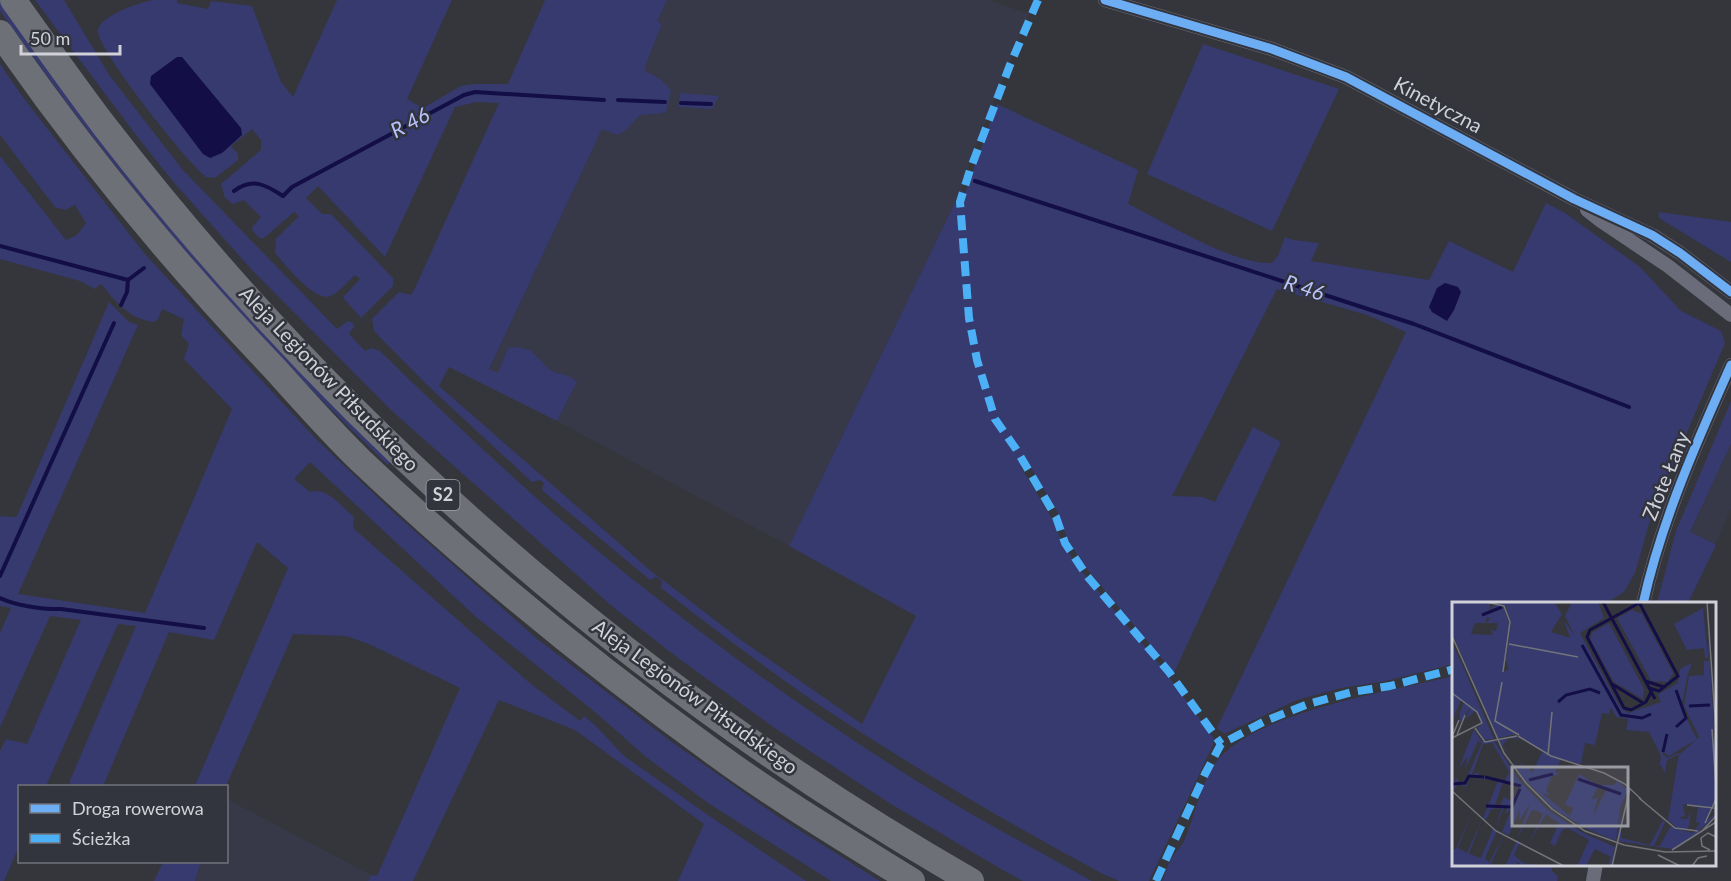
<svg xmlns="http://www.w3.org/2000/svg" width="1731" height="881" font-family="Lato,sans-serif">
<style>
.built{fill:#373948;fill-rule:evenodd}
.green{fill:#363a6f}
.water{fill:#130e45}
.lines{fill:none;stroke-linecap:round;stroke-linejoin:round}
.stream{stroke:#130e45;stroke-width:4}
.minor{stroke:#6a6c7a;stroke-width:14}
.motorway{stroke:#6e7078;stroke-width:26}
.quiet{stroke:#4cb0f7;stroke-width:8;stroke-dasharray:15 8;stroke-linecap:butt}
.cycleway-casing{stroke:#32343e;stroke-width:13}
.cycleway{stroke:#6dadf4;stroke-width:9}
.labels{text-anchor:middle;stroke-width:5;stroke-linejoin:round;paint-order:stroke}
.shield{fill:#32343e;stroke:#a1a3aa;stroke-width:1.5}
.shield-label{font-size:18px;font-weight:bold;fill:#d1d2d9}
.street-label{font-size:20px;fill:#d1d2d9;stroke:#32343e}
.water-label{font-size:21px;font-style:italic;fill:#b9c3fc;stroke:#32343e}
.inset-river{fill:none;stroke:#130e45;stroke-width:3}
.inset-road{fill:none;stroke:#73747a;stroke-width:1.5}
.view{fill:#9a9ba2;fill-opacity:0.15;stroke:#9a9ba2;stroke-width:3}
.inset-edge{fill:none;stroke:#d1d2d9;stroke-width:3}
</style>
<rect width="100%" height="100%" fill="#35363b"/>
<path class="built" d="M667,0H989L1029,14L962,181L961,190L789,546L557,421L577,382L560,373L550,371L530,350L498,374L489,370L602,128L627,129L640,115L656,114L669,96L670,91L664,82L657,76L646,72L645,67L662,24L656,21ZM680,93L712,109L677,107Z
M1731,444V510L1715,544L1690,533Z
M227,799L371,875L368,881H195L201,862H226Z"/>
<path class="green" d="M35,0H64L110,76L182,169L337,329L348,321L353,323L354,327L349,334L365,351L371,348L380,351C469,438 559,523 658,599C747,669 841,735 938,794C988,825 1041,852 1092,881H1023L1001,869L891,804L776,729L674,655L613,607L392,411L252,270L171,179L136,135Z
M153,0H177V3L208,9L211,1L252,6L281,82L293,97L337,0H452L407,99L423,108L461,86L474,84H508L545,0H667L657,21L662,24L645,67L646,72C658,76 664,81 671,91L666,112L656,114L640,115L627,129L618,135L602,129L489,369L498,373L508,348L517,347L530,350L551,371L569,376L577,382L557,421L449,367L439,386L651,571L741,640L862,724L916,616L789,546L961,190L965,193L997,104L1138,170L1128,204C1165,222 1233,265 1272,263L1278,256L1285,237L1293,240L1319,243L1311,261L1429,280L1449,241L1513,272L1546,203L1565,213L1640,267L1681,311L1721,331L1725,343L1651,517L1635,573L1624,592L1606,603L1454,604L1453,664L1386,681L1341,688L1297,700L1224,734L1217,728L1406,332L1367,315L1277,289L1172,496L1203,497L1215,502L1253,427L1281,442L1174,673L1082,563L1067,538L1057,511L1025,458L1021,467L1053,520L1062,542L1079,568L1161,666L1213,737V745L1149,881H1119L1101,873C1021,830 942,784 865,735C794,690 727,639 661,588L662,581L656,577L650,580L543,491L542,489L544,483L540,480L532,482L427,385L374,331L372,319L399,292L411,295L415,288L499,103L476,102L455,107L385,257L318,186L306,198L322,214H331L393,278V286L361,318L344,299V296L360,279L355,275C348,281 339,293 330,296C314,302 285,264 275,253L276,239L299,216L294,212L264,238H259L252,230L253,226L261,217L244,200L233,204L225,198L221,184L261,150V140L252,129L231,146L238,154V160L215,178L206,177C189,165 94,46 98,30C101,15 139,3 153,0Z
M0,1L51,73L390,461L388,465C294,376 207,280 126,179C82,125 41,68 0,11Z
M1203,44L1339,89L1272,231L1147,174Z
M0,64L22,96L144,253L315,438L393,512L536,638L669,740L780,818L880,881H831L708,803L646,757L595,712L476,617L310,462L294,479L310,492C327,486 342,507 354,517L353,528L532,685L580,721L584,716L595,725L624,756L708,815L806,881H678L704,824L575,730L499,700L413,881H368L371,875L377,876L460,688L369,644L346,636L293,634L226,786H195L288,568L257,542L214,640L169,632L103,786H76L69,783L136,626L118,624L46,786H20L19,846L4,881H0V751L6,739L27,744L81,620L50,616L0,727V633L11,608L0,606V516L11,517L17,516L109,302L129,322L138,325L18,594L145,613L232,409L184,359L189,344L181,335L184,319L162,309L158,319L154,322C137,320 124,311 113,298C108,293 106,288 100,284L95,289L80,281L0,259V156L66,240L77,235L86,223L75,205L65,210L55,207L0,135Z
M680,93L719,96L712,109L678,107Z
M1659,212L1731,222V262L1659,218Z
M1731,401V444L1690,532L1715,544V547L1688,603H1657L1676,531Z
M1453,676L1454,864L1559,865L1552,866V871L1558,876L1557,881H1162C1166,873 1168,863 1173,856C1176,851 1181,847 1184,841C1195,816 1199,789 1214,765C1249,712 1394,691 1453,676Z
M163,862H201L195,881H154Z"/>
<path class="water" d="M177,57H182L241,128L242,135L222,153L210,158L203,154L150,84L151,76Z
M1445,283L1458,287L1461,292L1454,310L1447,321L1432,312L1429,307L1437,288Z"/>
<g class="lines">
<path class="stream" d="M618,100L665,102
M681,103L711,104
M975,181L1414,324L1629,407
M234,191C253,177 266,185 283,196L292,187L464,95L475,92L604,100
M0,246L128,280
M128,280L144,268
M121,305L127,292L128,280
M0,576L114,323
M0,598C20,607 40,609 61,609L204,628"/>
<path class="minor" d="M1105,0L1272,49L1346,77L1574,199L1652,235L1680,253L1731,292
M1587,210L1601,221L1668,266L1731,315
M1643,604C1661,522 1697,441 1731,365
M1593,881L1596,864"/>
<path class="motorway" d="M13,0C44,43 74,86 106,128C340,431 639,691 971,881
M0,33C82,152 175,264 275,369C303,400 331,432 361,461C473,567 592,664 716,754C779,800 846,840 912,881"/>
<path class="quiet" d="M1038,0L1010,65L970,170L960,202L969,318L977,360L995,419L1016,449L1056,517L1065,543L1087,576L1169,672L1221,744
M1156,881L1205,774L1221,744L1265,721L1308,704L1352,692L1390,686L1454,669"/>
<defs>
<path id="cycleway" d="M1105,0L1272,49L1346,77L1574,199L1652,235L1680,253L1731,292
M1643,604C1661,522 1697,441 1731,365"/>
</defs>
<use href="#cycleway" class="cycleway-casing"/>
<use href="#cycleway" class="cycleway"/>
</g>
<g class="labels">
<rect class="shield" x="426.5" y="480" width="33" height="30" rx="4.5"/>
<g class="shield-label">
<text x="443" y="501">S2</text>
</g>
<g class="street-label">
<text transform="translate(1438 105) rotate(28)" y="7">Kinetyczna</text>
<text transform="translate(329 379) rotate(46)" y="7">Aleja Legionów Piłsudskiego</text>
<text transform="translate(1666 476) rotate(-68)" y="7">Złote Łany</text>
<text transform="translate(695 697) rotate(36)" y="7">Aleja Legionów Piłsudskiego</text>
</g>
<g class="water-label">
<text transform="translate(410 123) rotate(-28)" y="7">R 46</text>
<text transform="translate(1304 288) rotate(18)" y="7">R 46</text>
</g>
</g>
<g transform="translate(1452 602)">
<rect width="264" height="264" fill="#35363b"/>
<path d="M0,0H30L38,2V8L43,2L52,6L58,25L51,70L57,67L54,58L59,22L54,4L42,0H102L110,12L99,30L118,36L112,19L123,34L113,14L120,0H146L152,16L128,31L168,105L176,111L209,100L206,92L226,81L228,67L240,61L236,72L229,106L245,137L217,154L207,147L215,156L226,151L228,152L247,135L232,104L237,74L252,73V59H257L254,0L264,155V196L254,219L263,212L262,207L264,199V213L241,235L221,247L165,239L169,215V236L198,243L211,218L213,220L202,244H208L218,225L240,231L250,226L243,228L248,221L244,220L246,204L231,202L233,214L226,216L235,217L239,211L236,228L224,225L216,218L227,152L215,158L213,171L208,162L209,154L197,130L174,128L176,117L164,115L159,105L157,112L150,111L143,143L133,141L129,162L109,157L103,170L108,172L100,174L94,188L98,193L90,191L118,214L121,206L113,202L127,172L145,183H162L165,179L176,188L168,206L164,239L133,226L101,206L72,177L47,138L61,134L69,137L56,136L51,143L61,160L66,164L71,161L69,165L77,166L80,171L90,150L95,152L64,132L46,136L0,31ZM35,15L38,17L34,21H46L44,29L39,28L41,33L19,32L23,21H33ZM146,185L154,188L141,214L146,195L139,198ZM251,6L256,56H253L252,46L235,48L222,22ZM180,8L190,12L221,71L216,80L199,79L165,16ZM157,21L192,87L191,97L162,80L138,37L140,31ZM0,41L10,62L42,137L32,138L25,126L31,121L23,109L13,118L19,105L8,120V111L0,130L12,100L9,98L0,119ZM22,127L29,139H42L66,177L96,208L129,230L163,245L159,264H156L159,255L143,247L134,264H125L137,238L116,226L110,228L103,244L98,241L107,221L94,212L76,243L91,212L83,208H80L65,237L78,202L67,219L68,207L57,233L50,230L60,206L53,212L55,206H52L43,226L50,206L39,207L34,218L31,216L46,179L18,175L14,185L6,182L1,188V180L6,176V181H12L16,173L30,141L26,139L13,168L16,154L7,166ZM40,141L60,174L56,171L53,179L26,174L27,170L20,173L31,142ZM51,180L68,185L61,200L52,195L48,205L42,206ZM21,208L6,246L15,251L30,217L17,252L29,256L41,227L45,229L33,256L37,261L52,232L39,262L42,264H0V248L4,247ZM65,238L68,240L62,253L71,261L85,263L70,264L65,259V264H53Z" fill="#363a6f" fill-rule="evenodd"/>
<path class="inset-river" d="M151,0L203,97M189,0L138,28L135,35L172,106L179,108L194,100L199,90M188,2L226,74L207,89L197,86M30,13L50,5M130,43L169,113L190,116L199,112M193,79L212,85M160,82L191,101M106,100L114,93L138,87L148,91M237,104L258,103M224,125L234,116L224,88M211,150L215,132M33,175L69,184M126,177L169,192M77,178L101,172M0,182L13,181L17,174L32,175M34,204L60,205L68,187"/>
<path class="inset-road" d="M34,0L52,4L58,20L51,70M255,0L264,130M0,34L52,151L74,181L100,207L133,229L172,243L213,250L264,249M57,42L126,55M50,80L43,119L67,133M0,91L25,110L30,121L0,136M23,126L33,140L65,134M260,127L264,184M5,133L13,113M66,134L99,154L152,171L173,182L189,197M0,135L7,118M96,153L100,110M0,189L44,229L112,264M187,196L223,226L246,229M235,203L262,206M253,221L264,197M249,230L264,214M220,248L264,220M258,248L250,244L249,236L256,231L264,235M206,253L228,264M160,264L178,186M240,264L246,256L255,254"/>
<path class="view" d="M60,165H176V224H60Z"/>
<rect width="264" height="264" class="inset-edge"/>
</g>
<rect x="18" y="785" width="210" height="78" fill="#32343e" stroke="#72737c" stroke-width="1.5"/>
<rect x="30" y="804" width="30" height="9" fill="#6dadf4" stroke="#72737c" stroke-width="1.5"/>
<text x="72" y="815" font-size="18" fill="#d1d2d9">Droga rowerowa</text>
<rect x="30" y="834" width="30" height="9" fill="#4cb0f7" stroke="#72737c" stroke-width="1.5"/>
<text x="72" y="845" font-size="18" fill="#d1d2d9">Ścieżka</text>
<path d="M21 45v9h99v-9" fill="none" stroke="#d1d2d9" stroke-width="3"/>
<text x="30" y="45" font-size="18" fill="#d1d2d9" stroke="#32343e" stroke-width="4.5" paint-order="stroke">50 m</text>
</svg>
